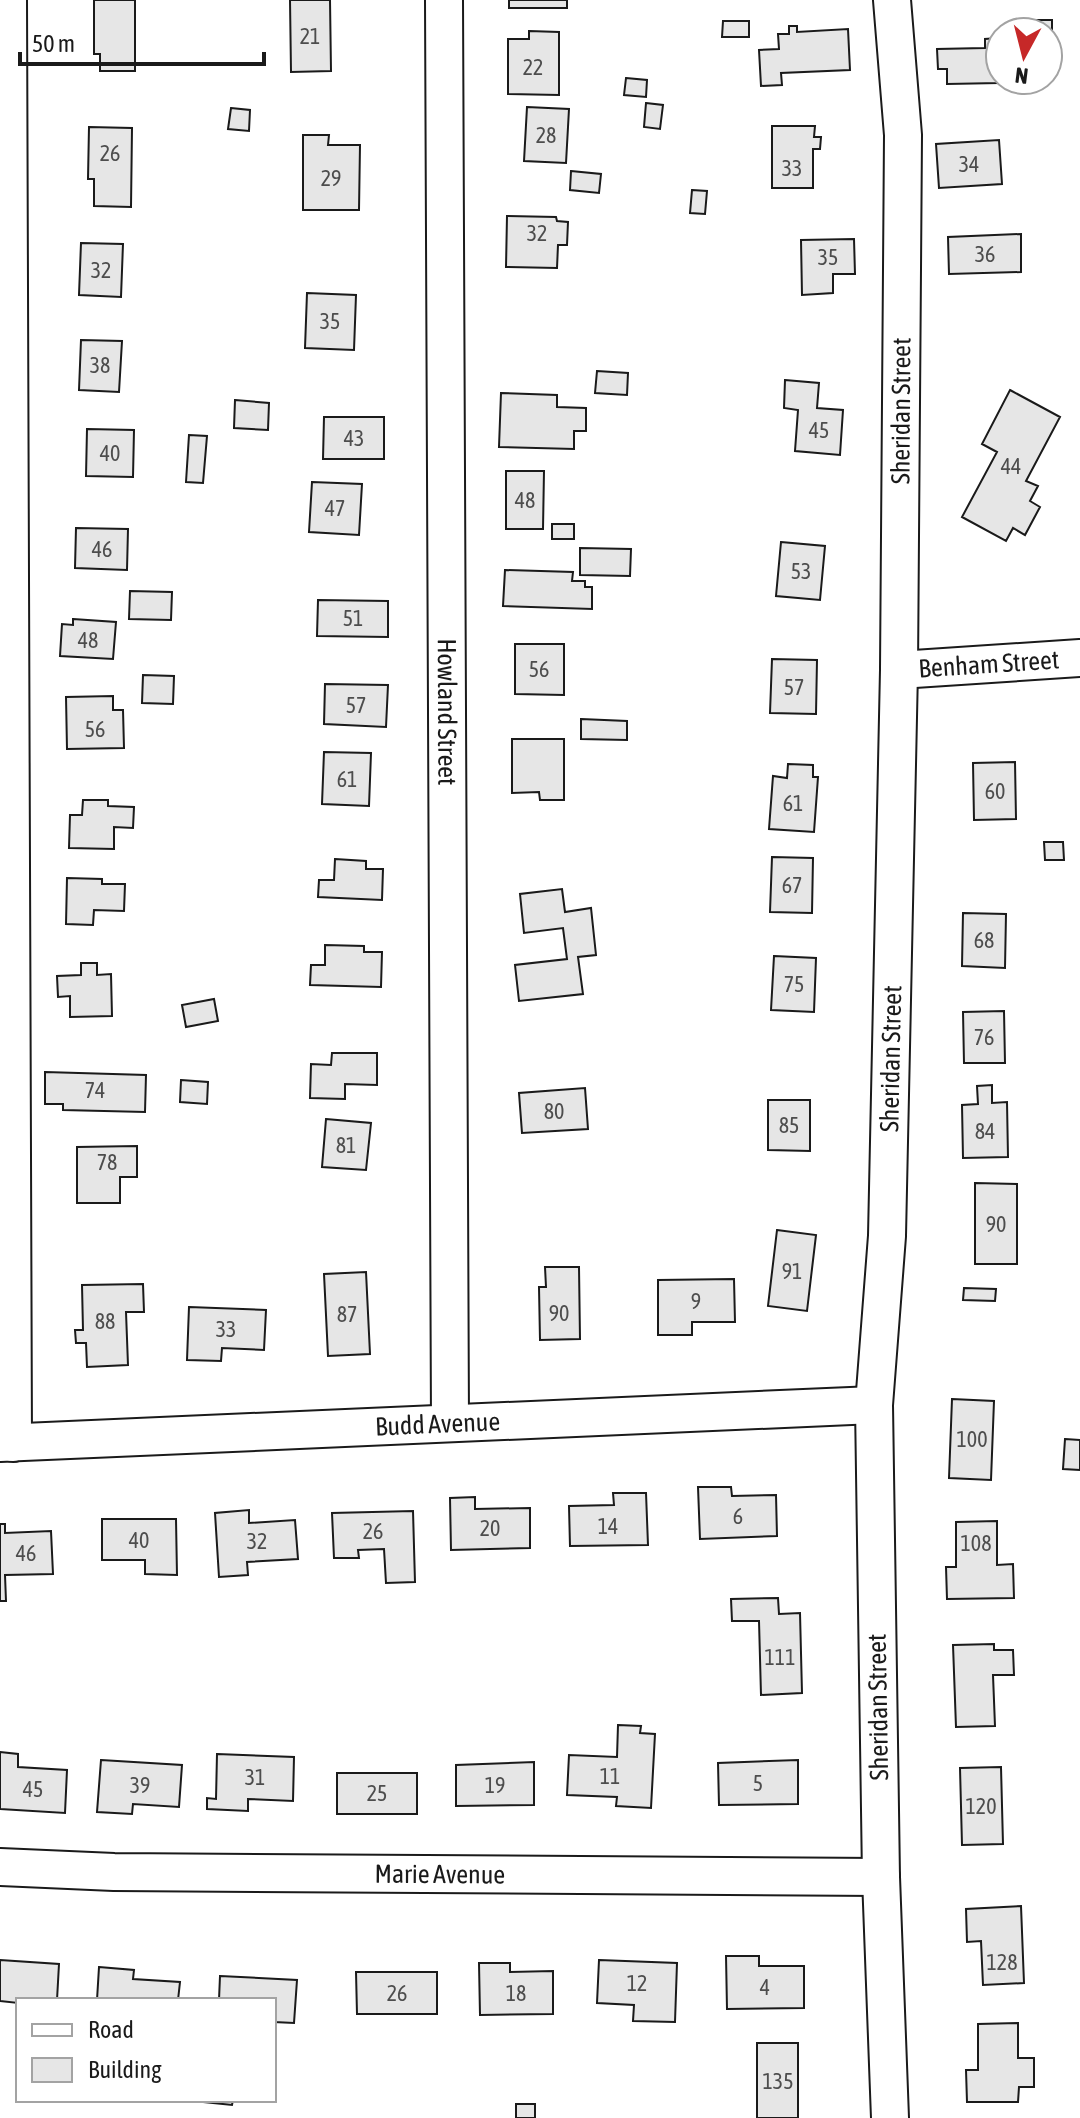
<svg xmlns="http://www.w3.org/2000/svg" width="1080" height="2118" font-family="'Asap Condensed',sans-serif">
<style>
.building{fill:#e6e6e6;stroke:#1a1a1a;stroke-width:2}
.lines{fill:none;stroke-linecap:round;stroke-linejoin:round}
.minor-casing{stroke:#1a1a1a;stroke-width:40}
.minor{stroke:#fff;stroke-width:36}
.labels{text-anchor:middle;stroke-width:6;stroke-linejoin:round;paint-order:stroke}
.number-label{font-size:22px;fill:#4d4d4d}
.street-label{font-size:26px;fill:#1a1a1a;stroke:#fff}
</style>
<rect width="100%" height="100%" fill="#fff"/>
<path class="building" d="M94,0H135V71H100V54H94Z
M290,0H330L331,71L291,72Z
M509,0H567V8H509Z
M1016,20H1052V59H1048V32H1017Z
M723,21H749V37H722Z
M789,26H797V32L848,29L850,70L781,73L782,85L761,86L759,50L779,49L778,34H789Z
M529,31L559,32V95L508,94V39H529Z
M998,38L999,83L947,84V69H938L937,49L985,48V39Z
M626,78L647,80L646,97L624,95Z
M646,103L663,105L660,129L644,127Z
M527,107L569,109L566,163L524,161Z
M231,108L250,110L249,131L228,129Z
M772,126H815L814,137H821L820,149H813V188H772Z
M89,127L132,128L131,207L94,206V179H88Z
M303,135H329L328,145H360L359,210H303Z
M999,140L1002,184L939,188L936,144Z
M571,171L601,174L599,193L570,190Z
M692,190L707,191L705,214L690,213Z
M507,216L556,217L557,221L568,222L567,245H558L557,268L506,267Z
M1021,234V272L949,274L948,237Z
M854,239L855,274H833V293L802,295L801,240Z
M81,243L123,244L121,297L79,295Z
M307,293L356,295L354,350L305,348Z
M81,340L122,341L119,392L79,390Z
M597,371L628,373L627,395L595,393Z
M785,380L819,383L817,408L843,410L840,455L795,451L798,410L784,408Z
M1010,390L1060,417L1026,481L1038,486L1030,501L1040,507L1025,535L1013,528L1006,541L962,517L997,452L982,444Z
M501,393L557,395V407L586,408V431H574V449L499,447Z
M235,400L269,403L268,430L234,428Z
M324,417H384V459H323Z
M87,429L134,430L133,477L86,476Z
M189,435L207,436L203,483L186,482Z
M506,471H544L543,529H506Z
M312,482L362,484L359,535L309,532Z
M552,524H574V539H552Z
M76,528L128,529L127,570L75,568Z
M781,542L825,546L820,600L776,596Z
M580,548L631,549L630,576L580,575Z
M505,570L573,572L572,581H585V587H592V609L503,606Z
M130,591L172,592L171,620L129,619Z
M318,600L388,601V637L317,636Z
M73,619L116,622L113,659L60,656L62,624L73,625Z
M515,644H564V695L515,694Z
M772,659L817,660L816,714L770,713Z
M143,675L174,676L173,704L142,703Z
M325,684L388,685L386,727L324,724Z
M113,696V710H123L124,748L67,749L66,697Z
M581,719L627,721V740L581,739Z
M512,739H564V800H540L539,792L512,793Z
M324,752L371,753L369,806L322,804Z
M1015,762L1016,819L974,820L973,763Z
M788,764L813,765V777H818L814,832L769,829L773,776L787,778Z
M83,800H108V806L134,807L133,828L114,827V849L69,848L70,815H82Z
M1044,842H1063L1064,860H1045Z
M772,857L813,858L812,913L770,912Z
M335,859L366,861V869H383L382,900L318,897L319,880H334Z
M67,878L102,879V884H125L124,911L94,910L93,925L66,924Z
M562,889L565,912L591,908L596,955L578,957L583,994L519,1001L515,965L567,959L563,928L524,933L520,894Z
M963,913L1006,914L1005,968L962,966Z
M325,945L364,946V952H382L381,987L310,985L311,965H325Z
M774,956L816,958L814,1012L771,1010Z
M81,963H97V975L111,974L112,1016L70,1017V996L58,997L57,976L81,975Z
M214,999L218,1021L186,1027L182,1005Z
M1004,1011L1005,1063H964L963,1012Z
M332,1053H377V1085L345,1084V1099L310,1098L311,1064L331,1065Z
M45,1072L146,1075L145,1112L63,1110V1104H45Z
M181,1080L208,1082L207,1104L180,1102Z
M992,1085V1103L1007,1102L1008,1157L963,1158L962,1105L978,1104L977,1086Z
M585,1088L588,1129L522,1133L519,1093Z
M768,1100H810V1151L768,1150Z
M326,1119L371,1123L366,1170L322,1167Z
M137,1146V1177H120V1203H77V1147Z
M975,1183L1017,1184V1264H975Z
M777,1230L816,1235L807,1311L768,1306Z
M545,1267H579L580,1339L540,1340L539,1287H546Z
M366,1272L370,1354L328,1356L324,1274Z
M734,1279L735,1322H692V1335H658V1280Z
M143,1284L144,1312H126L128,1365L87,1367L86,1343H76L75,1330H83L82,1285Z
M964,1288L996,1289L995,1301L963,1300Z
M189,1307L266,1310L264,1350L222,1348L221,1361L187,1360Z
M952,1399L994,1401L991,1480L949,1478Z
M1065,1439L1080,1440V1470L1063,1469Z
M698,1487H731L732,1496L776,1495L777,1536L700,1539Z
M613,1493H646L648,1545L570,1546L569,1506L614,1505Z
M475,1497V1509L530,1508V1548L451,1550L450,1498Z
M249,1510V1523L295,1520L298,1559L247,1562L248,1575L219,1577L215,1513Z
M413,1511L415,1582L386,1583L384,1549L358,1550L359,1558H334L332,1513Z
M102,1519H176L177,1575L145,1574V1560H102Z
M997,1521V1565L1013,1564L1014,1598L947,1599L946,1567H956V1522Z
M0,1524H5V1533L51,1531L53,1574L5,1575L6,1601H0Z
M778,1598L779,1614L800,1613L802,1693L761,1695L759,1621H732L731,1599Z
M994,1644V1650H1013L1014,1675H993L995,1726L956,1727L953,1645Z
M618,1725L641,1726L640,1733L655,1734L651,1808L616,1806L617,1797L567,1795L569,1755L617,1757Z
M0,1752L18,1754V1767L67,1770L65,1813L0,1809Z
M217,1754L294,1757L293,1801L248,1799V1811L207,1809V1798L216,1799Z
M101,1760L182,1765L179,1807L133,1804L132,1814L97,1812Z
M798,1760V1804L719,1805L718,1763Z
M534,1762V1805L456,1806V1765Z
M1001,1767L1003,1844L962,1845L960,1768Z
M337,1773H417V1814H337Z
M1021,1906L1024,1983L983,1985L981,1941L967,1942L966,1909Z
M726,1956H759V1966H804V2008L727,2009Z
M0,1960L59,1964L57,2000H18V2003L0,2001Z
M599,1960L677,1963L675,2022L633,2021L634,2005L597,2003Z
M479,1963H510V1972L553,1971V2014L480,2015Z
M99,1967L134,1970L133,1979L180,1982L178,2000H97Z
M356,1972H437V2014H357Z
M220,1976L297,1980L294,2023L274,2022V2000H219Z
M1018,2023V2058H1034V2087H1019L1018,2102H967L966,2070H978V2024Z
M757,2043H798V2118H757Z
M204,2100H233L232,2105L204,2102Z
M516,2104H535V2118H516Z"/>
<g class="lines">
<defs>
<g id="minor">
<path d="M8,0L13,1443"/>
<path id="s1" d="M444,0L450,1423"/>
<path id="s2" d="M899,670L1080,658"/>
<path id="s3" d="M0,1443L874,1405"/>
<path id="s4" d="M0,1867L114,1872L881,1877"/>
<path id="s5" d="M890,2118L881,1877L874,1405L887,1236L899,670L903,135L892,0"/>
</g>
</defs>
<use href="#minor" class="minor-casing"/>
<use href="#minor" class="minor"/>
</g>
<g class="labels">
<g class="number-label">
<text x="310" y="44">21</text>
<text x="533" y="75">22</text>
<text x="546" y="143">28</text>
<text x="110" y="161">26</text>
<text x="969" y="172">34</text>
<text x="792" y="176">33</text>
<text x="331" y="186">29</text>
<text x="537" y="241">32</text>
<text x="985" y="262">36</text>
<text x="828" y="265">35</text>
<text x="101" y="278">32</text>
<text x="330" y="329">35</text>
<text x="100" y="373">38</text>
<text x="819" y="438">45</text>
<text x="354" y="446">43</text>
<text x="110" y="461">40</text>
<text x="1011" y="474">44</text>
<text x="525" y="508">48</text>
<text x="335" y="516">47</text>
<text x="102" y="557">46</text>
<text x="801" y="579">53</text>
<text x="353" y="626">51</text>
<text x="88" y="648">48</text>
<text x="539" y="677">56</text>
<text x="794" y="695">57</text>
<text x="356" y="713">57</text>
<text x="95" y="737">56</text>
<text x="347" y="787">61</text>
<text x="995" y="799">60</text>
<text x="793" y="811">61</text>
<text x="792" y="893">67</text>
<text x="984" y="948">68</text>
<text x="794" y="992">75</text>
<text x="984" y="1045">76</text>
<text x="95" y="1098">74</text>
<text x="554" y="1119">80</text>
<text x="789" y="1133">85</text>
<text x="985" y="1139">84</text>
<text x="346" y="1153">81</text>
<text x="107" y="1170">78</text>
<text x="996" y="1232">90</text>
<text x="792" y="1279">91</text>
<text x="696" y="1309">9</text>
<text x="559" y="1321">90</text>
<text x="347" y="1322">87</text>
<text x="105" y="1329">88</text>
<text x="226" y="1337">33</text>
<text x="972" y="1447">100</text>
<text x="738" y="1524">6</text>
<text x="608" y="1534">14</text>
<text x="490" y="1536">20</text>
<text x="373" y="1539">26</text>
<text x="139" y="1548">40</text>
<text x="257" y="1549">32</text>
<text x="976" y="1551">108</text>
<text x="26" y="1561">46</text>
<text x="780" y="1665">111</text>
<text x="610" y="1784">11</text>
<text x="255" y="1785">31</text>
<text x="758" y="1791">5</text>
<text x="140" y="1793">39</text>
<text x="495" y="1793">19</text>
<text x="33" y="1797">45</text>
<text x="377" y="1801">25</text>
<text x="981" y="1814">120</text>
<text x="1002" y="1970">128</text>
<text x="637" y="1991">12</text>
<text x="765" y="1995">4</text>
<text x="397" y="2001">26</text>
<text x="516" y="2001">18</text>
<text x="778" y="2089">135</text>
</g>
<g class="street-label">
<text dy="9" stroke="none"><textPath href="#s5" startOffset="1708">Sheridan Street</textPath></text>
<text dy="9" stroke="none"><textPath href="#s2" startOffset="90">Benham Street</textPath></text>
<text dy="9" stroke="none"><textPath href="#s1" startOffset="712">Howland Street</textPath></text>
<text dy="9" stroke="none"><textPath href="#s5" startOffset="1060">Sheridan Street</textPath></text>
<text dy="9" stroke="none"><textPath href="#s3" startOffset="438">Budd Avenue</textPath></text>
<text transform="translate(878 1707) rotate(-91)" y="9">Sheridan Street</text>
<text dy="9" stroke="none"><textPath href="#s4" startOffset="440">Marie Avenue</textPath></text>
</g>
</g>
<rect x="16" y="1998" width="260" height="104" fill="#ffffff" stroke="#a3a3a3" stroke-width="2"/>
<rect x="32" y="2024" width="40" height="12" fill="#ffffff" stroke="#a3a3a3" stroke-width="2"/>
<text x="88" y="2038" font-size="24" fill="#1a1a1a">Road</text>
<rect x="32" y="2058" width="40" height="24" fill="#e6e6e6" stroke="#a3a3a3" stroke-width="2"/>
<text x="88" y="2078" font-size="24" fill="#1a1a1a">Building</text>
<g transform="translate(1024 56) rotate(187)"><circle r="38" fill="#ffffff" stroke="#a3a3a3" stroke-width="2"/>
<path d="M0-6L14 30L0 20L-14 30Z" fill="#c62828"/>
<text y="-12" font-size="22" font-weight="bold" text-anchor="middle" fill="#1a1a1a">N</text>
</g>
<path d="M20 52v12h244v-12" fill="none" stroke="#1a1a1a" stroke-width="4"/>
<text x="32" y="52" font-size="24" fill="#1a1a1a" stroke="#ffffff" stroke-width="6" paint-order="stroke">50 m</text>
</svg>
